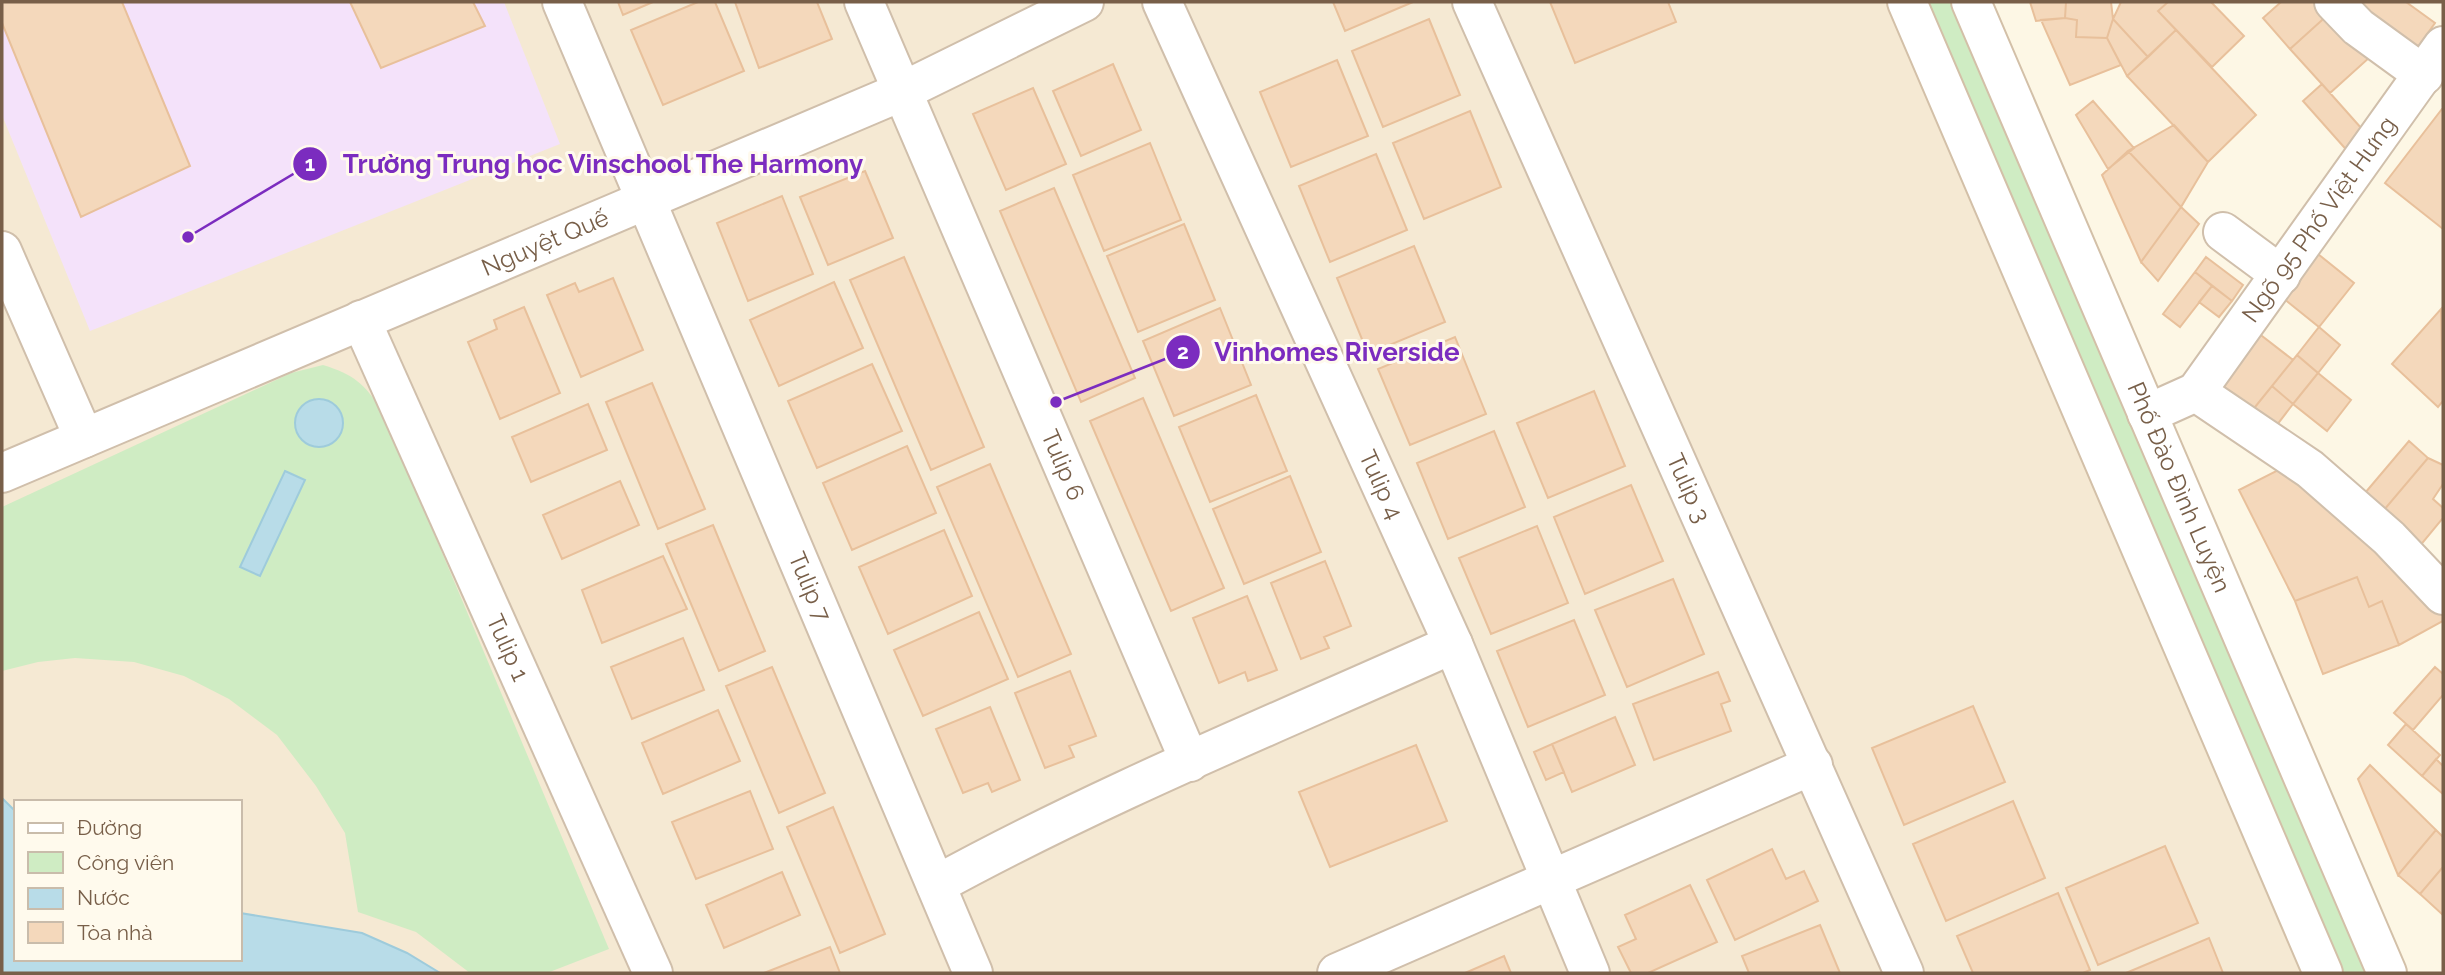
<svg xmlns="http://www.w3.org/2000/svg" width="2445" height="975" font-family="Raleway,sans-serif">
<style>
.residential{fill:#f5e9d3;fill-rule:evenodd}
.education{fill:#f4e2fa}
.green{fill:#cfecc3}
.water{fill:#b8dce8;stroke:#9ecbdb;stroke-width:2}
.building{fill:#f4d8bb;stroke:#e8c09b;stroke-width:2}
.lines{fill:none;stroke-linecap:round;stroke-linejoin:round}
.street-casing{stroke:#d0bfab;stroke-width:42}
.secondary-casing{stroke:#d3c0a8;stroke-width:42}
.street{stroke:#fff;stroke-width:38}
.secondary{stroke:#fff;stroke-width:38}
.labels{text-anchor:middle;stroke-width:6;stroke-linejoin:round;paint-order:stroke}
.street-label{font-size:24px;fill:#785f49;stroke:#fffaed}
.leader{fill:none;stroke:#7b2cbf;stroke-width:2.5}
.callout-dot{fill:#7b2cbf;stroke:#fffaed;stroke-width:2.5}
.mark-label{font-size:21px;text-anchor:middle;font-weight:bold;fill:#fff}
.callout-label{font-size:26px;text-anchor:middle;font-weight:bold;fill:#7b2cbf;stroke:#fffaed;stroke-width:6;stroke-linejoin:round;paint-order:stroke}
</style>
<rect width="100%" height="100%" fill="#fdf7e5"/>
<path class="residential" d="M2,2H1954L2334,973H2ZM16,802H240V959H16Z"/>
<path class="education" d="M2,2H504L560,144L90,331L2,115Z"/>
<path class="green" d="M1926,2H1952L2368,973H2341Z
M323,365C355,375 363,383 382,410L609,949L547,973H470L416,932L358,912L345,833L316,786L277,735L229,699L184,676L134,662L75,658L38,662L2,671V507L291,373Z"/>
<path class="water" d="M295 423a24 24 0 1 1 48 0a24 24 0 1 1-48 0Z
M285,471L305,480L260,576L240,567Z
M2,798L16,812V959H240V913L362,933L407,953L440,973H2Z"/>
<path class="building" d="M2,2H122L190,166L81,217L2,23Z
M350,2H473L485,26L381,68Z
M618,2H653L623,15Z
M698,2H715L744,71L663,105L631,30Z
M735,2H817L832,39L759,68Z
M1333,2H1413L1345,31Z
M1550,2H1668L1676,22L1575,63Z
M2030,2H2066L2065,18L2036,21Z
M2066,2H2111L2113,19L2107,38L2076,37L2077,20L2065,18Z
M2121,2H2168L2158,11L2176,30L2148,57L2113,19Z
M2168,2H2211L2244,36L2212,67L2158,11Z
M2281,2H2321L2331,12L2290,49L2263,18Z
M2350,2H2406L2435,23L2415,51Z
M2331,12L2370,57L2330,93L2290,49Z
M2065,18L2077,20L2076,37L2107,38L2121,65L2070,85L2041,20Z
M1429,19L1460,95L1383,127L1352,51Z
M2113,19L2148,57L2127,76L2107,38Z
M2176,30L2256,115L2208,162L2127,76Z
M1337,60L1368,136L1291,167L1260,92Z
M1113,64L1141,130L1081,156L1053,91Z
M2322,84L2370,138L2351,155L2303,101Z
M1033,88L1066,164L1006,190L973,114Z
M2093,101L2134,148L2108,169L2076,115Z
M2442,109H2443V229L2385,183Z
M1470,111L1501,187L1424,219L1393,143Z
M2174,125L2208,162L2181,207L2128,151Z
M1150,143L1181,220L1104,251L1073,175Z
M2128,151L2181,207L2141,262L2102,175Z
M1376,154L1407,230L1330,262L1299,186Z
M865,171L893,238L828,265L800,197Z
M1054,188L1135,378L1081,402L1000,211Z
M782,196L813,274L748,301L717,223Z
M2181,207L2199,224L2158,281L2141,262Z
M1184,224L1215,300L1138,332L1107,256Z
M1414,246L1445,322L1368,354L1337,278Z
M2313,250L2354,283L2319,327L2278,294Z
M904,257L984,447L931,470L850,280Z
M2206,257L2243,285L2232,301L2195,272Z
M2195,272L2212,286L2180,327L2163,314Z
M613,278L643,350L581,377L547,295L575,283L579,292Z
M834,282L863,348L779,386L750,320Z
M2212,286L2232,301L2219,317L2199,302Z
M524,307L560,393L500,419L468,342L497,329L494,320Z
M1220,308L1251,385L1174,416L1143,341Z
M2441,309L2443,401L2438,407L2392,364Z
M2319,327L2340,345L2318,373L2297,355Z
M2253,329L2293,360L2251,412L2212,380Z
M1455,337L1486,414L1410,445L1378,369Z
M2297,355L2318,373L2293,404L2272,386Z
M872,364L902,431L817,468L788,401Z
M2318,373L2351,400L2327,431L2293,404Z
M652,383L705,509L658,529L606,402Z
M2272,386L2293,404L2273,430L2251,412Z
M1594,391L1625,466L1548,498L1517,423Z
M1256,395L1287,471L1210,502L1179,427Z
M1143,398L1224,588L1171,611L1090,421Z
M588,404L607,450L531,482L512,437Z
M1494,431L1525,507L1448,539L1417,463Z
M2409,441L2428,458L2384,510L2365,493Z
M907,446L936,513L852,550L823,483Z
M2428,458L2443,465V484L2433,499L2443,508V518L2419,547L2384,510Z
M2294,462L2443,605V621L2399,645L2382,601L2369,607L2357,577L2295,601L2239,490Z
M990,464L1071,654L1018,677L937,487Z
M1290,476L1321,552L1244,584L1213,509Z
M620,481L639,525L562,559L543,515Z
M1631,485L1663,561L1585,594L1554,517Z
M713,525L765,651L719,671L666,544Z
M1537,526L1568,603L1491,634L1459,558Z
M944,530L972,596L888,634L859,567Z
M663,556L687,609L602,643L582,590Z
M1325,561L1351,626L1324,637L1329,648L1301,659L1271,583Z
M2357,577L2369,607L2382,601L2399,645L2323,674L2295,601Z
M1673,579L1704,654L1627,687L1595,610Z
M1247,596L1277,670L1248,681L1245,672L1219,683L1193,618Z
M979,612L1008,679L923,716L894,650Z
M1574,620L1605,695L1528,727L1497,651Z
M683,638L704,690L632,719L611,667Z
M772,667L825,793L779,813L726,686Z
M2435,667L2443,674V695L2413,730L2394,713Z
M1070,671L1096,736L1069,746L1074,757L1045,768L1015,693Z
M1718,672L1730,701L1721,704L1731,731L1654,760L1633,704Z
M1973,706L2005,782L1904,825L1872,748Z
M990,707L1020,780L992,792L988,783L963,793L936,729Z
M718,710L740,761L663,794L642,743Z
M1615,717L1635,765L1572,792L1552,744Z
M2406,724L2440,755L2422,776L2388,745Z
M1552,744L1564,772L1546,780L1534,752Z
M1416,745L1447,821L1330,867L1299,792Z
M2436,759L2443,766V794L2422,776Z
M2370,765L2436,830L2398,875L2358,779Z
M750,791L773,849L696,879L672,822Z
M2013,801L2045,878L1946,921L1913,844Z
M833,807L885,934L840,953L787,827Z
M2436,830L2443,837V867L2420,894L2398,875Z
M2165,846L2198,923L2098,965L2066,888Z
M1772,849L1786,879L1804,871L1818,901L1735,940L1707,880Z
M2443,867V915L2420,894Z
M782,872L800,915L724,948L706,905Z
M1690,885L1717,942L1648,973H1631L1618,947L1636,939L1625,915Z
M2058,893L2090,970L2083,973H1973L1957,936Z
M1820,925L1840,973H1749L1742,956Z
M2209,938L2223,973H2126Z
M830,947L840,973H764Z
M1504,956L1511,973H1465Z"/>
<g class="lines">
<defs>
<g id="street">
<path id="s1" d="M562,2L973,973"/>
<path id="s2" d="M864,2L1190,762"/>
<path id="s3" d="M1162,2L1453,644L1590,973"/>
<path id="s4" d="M1472,2L1904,973"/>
<path d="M2334,2L2358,27L2424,75"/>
<path d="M2223,232L2281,275"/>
<path d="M2,251L84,438"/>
<path id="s5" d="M361,320L653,973"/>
<path id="s6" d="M2196,392L2443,46"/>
<path d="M2147,414L2196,392L2310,469L2389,538L2443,595"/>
<path id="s7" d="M2,473L903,91L1084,2"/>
<path d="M936,885C1102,794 1280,722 1453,644"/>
<path d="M1337,973L1813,765"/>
</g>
<g id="secondary">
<path d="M1907,2L2323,973"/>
<path id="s8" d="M1971,2L2387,973"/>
</g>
</defs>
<use href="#street" class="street-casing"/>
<use href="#secondary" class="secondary-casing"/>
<use href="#street" class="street"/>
<use href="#secondary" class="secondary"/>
</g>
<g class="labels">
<g class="street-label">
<text dy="8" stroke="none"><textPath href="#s6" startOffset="212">Ngõ 95 Phố Việt Hưng</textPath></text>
<text dy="8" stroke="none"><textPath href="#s7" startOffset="590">Nguyệt Quế</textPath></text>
<text dy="8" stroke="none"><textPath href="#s2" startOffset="504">Tulip 6</textPath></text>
<text dy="8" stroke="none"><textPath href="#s3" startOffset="530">Tulip 4</textPath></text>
<text dy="8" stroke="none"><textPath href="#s4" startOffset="532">Tulip 3</textPath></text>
<text dy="8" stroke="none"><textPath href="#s8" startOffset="528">Phố Đào Đình Luyện</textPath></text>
<text dy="8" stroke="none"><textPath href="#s1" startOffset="635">Tulip 7</textPath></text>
<text dy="8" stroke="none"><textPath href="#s5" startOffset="359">Tulip 1</textPath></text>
</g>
</g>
<path class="leader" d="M188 237L310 164M1056 402L1183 352"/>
<g class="callout-dot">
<circle cx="188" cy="237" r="7"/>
<circle cx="1056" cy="402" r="7"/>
<circle cx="310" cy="164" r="18"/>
<circle cx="1183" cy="352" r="18"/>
</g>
<g class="mark-label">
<text x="310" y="171">1</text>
<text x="1183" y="359">2</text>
</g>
<g class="callout-label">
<text x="603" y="173">Trường Trung học Vinschool The Harmony</text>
<text x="1337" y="361">Vinhomes Riverside</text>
</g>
<rect width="2445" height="975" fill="none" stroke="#785f49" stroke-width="7"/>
<rect x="14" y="800" width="228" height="161" fill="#fffaed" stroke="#c9bcab" stroke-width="2"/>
<rect x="28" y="823" width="35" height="10" fill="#ffffff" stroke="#c9bcab" stroke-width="2"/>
<text x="77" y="835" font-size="21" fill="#785f49">Đường</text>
<rect x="28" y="852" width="35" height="21" fill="#cfecc3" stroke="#c9bcab" stroke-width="2"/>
<text x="77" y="870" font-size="21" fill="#785f49">Công viên</text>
<rect x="28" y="888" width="35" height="21" fill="#b8dce8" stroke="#c9bcab" stroke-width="2"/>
<text x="77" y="905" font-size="21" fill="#785f49">Nước</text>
<rect x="28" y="922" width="35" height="21" fill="#f4d8bb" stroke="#c9bcab" stroke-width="2"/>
<text x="77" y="940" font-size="21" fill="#785f49">Tòa nhà</text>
</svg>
